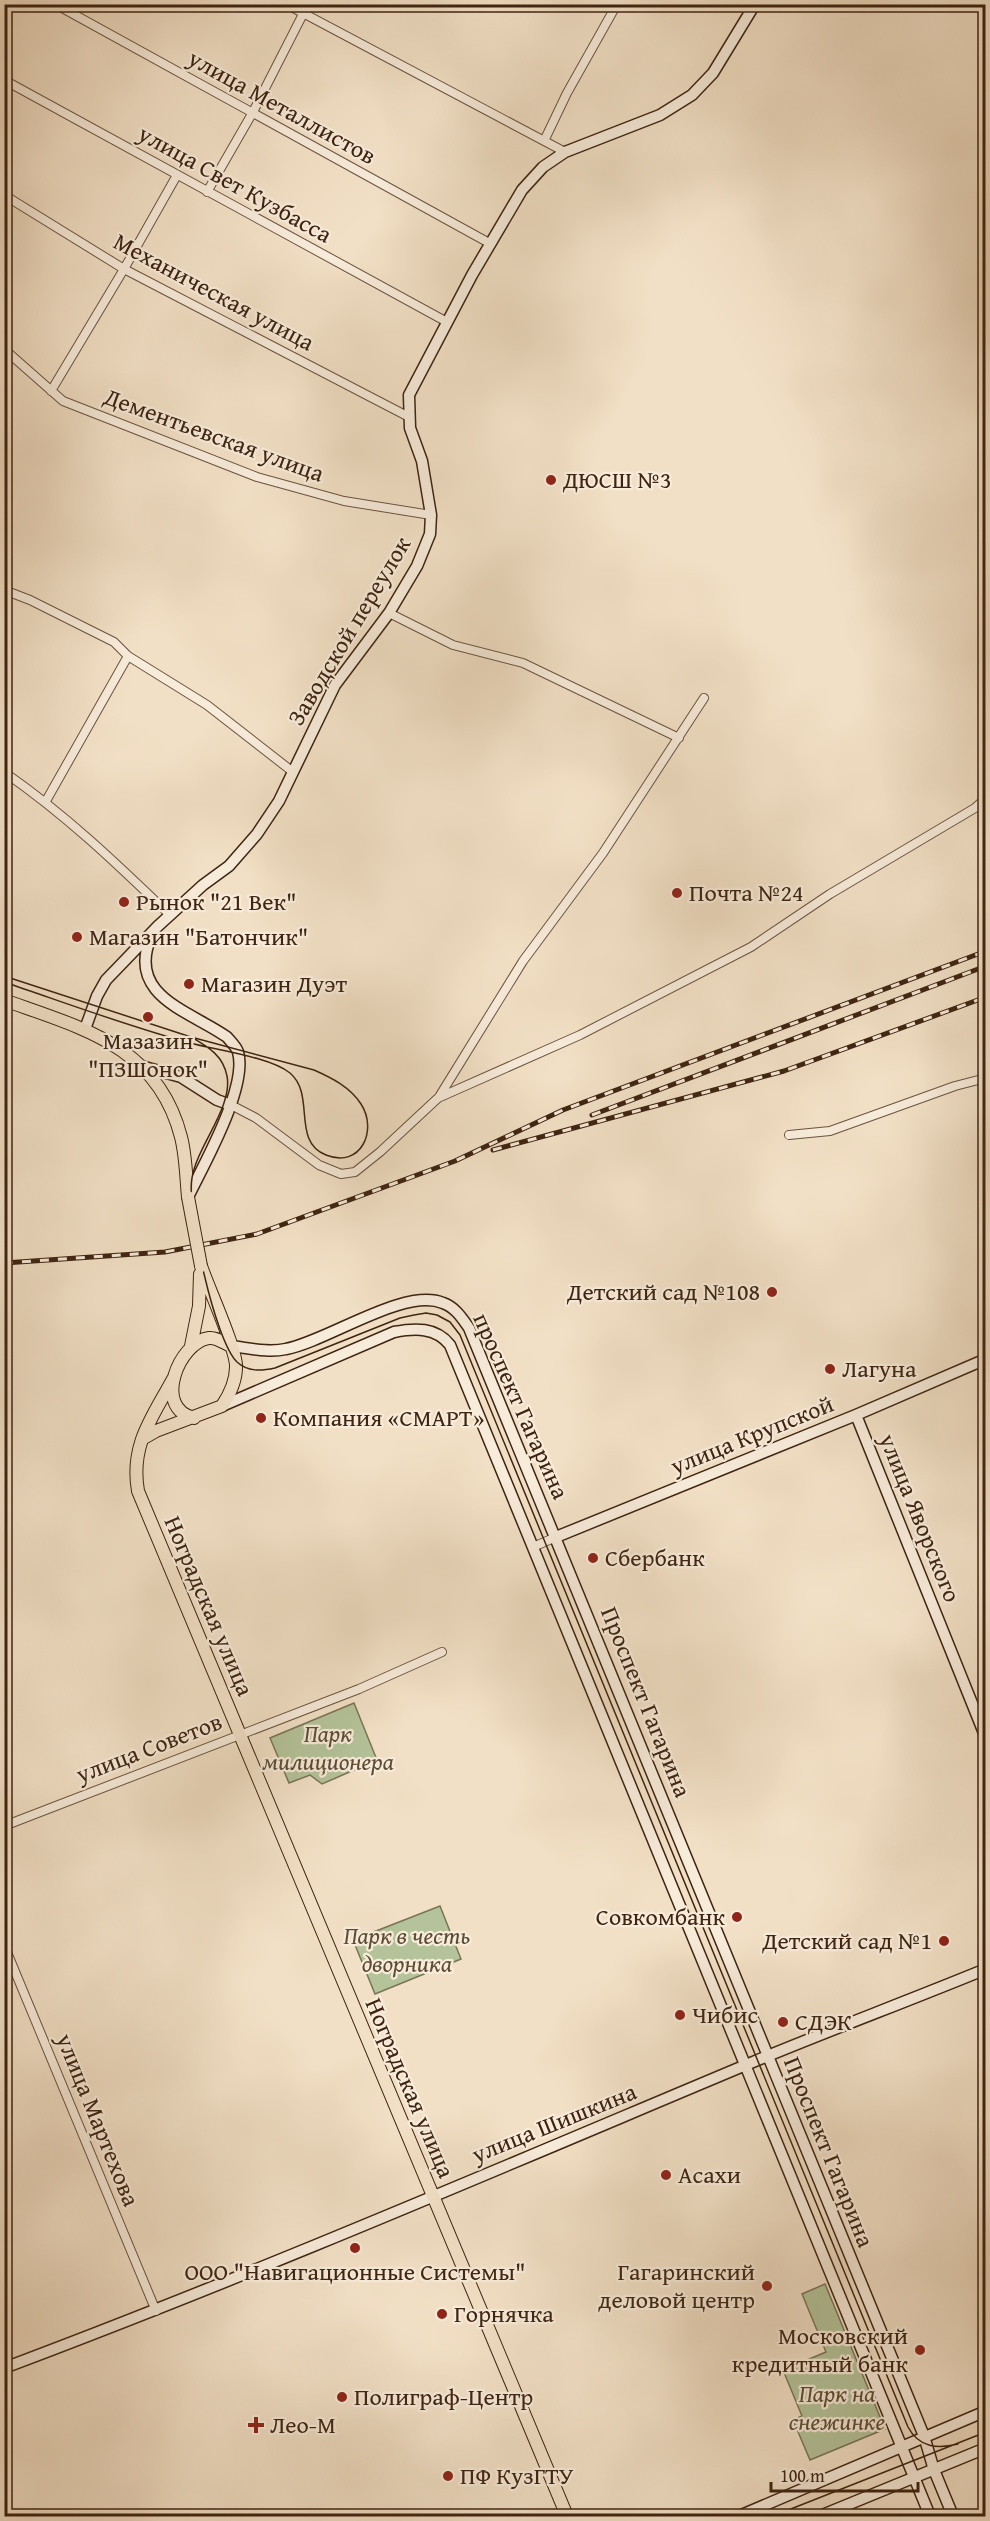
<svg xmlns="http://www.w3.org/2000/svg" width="990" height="2521" font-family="'Gentium Book Plus',serif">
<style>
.green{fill:#b4c39a;stroke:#797456;stroke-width:1.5}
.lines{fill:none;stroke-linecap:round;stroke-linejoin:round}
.minor-casing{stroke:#6b533e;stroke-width:10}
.secondary-casing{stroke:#3e2411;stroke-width:13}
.primary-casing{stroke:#3e2411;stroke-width:14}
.minor{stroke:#f7ebda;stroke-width:8}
.secondary{stroke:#f7ebda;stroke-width:10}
.primary{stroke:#f2e0c6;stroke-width:12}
.tram{stroke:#3e2411;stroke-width:1.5}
.rail-casing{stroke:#3e2411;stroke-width:5}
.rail{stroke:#f7ebda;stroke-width:3;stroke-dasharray:9;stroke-linecap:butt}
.primary-bridge-casing{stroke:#3e2411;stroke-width:14;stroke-linecap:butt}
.primary-bridge{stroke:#f2e0c6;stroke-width:12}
.poi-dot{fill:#8f2418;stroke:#f7ebda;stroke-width:2}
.labels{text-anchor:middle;stroke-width:4.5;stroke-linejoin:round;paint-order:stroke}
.street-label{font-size:24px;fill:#3e2411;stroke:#f7ebda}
.poi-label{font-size:24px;fill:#3e2411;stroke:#f7ebda;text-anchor:start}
.park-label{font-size:24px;font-style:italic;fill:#5c4c33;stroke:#f7ebda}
</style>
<rect width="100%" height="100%" fill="#f2e0c6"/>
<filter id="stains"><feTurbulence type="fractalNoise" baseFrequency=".00333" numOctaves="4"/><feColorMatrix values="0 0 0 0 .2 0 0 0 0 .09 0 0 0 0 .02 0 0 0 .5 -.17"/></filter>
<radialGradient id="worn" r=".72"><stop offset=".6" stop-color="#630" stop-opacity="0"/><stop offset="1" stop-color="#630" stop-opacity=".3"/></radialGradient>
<path class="green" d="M354,1703L377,1760L322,1784L310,1775L289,1783L270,1738Z
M440,1906L461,1959L375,1994L353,1940Z
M825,2284L885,2429L810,2460L793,2420L802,2416L783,2370L826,2352L802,2294Z"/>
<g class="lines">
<defs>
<path id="minor" d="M55,4L491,244
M286,4L565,152
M4,80L447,322
M545,139L567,93L617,4
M207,192L253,112L303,14
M4,195L124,269L409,417
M4,349L63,401L257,477L344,501L431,515
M51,391L124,269L177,175
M4,590L30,600L114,642L128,656L207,705L293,772
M389,613L453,645L523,663L679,738
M4,772C66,815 116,863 170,915
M46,801L128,656
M439,1097L523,961L603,853L704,698
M231,1105L256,1118L319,1165L341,1174L355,1172L380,1152L438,1098L580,1035L751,947L830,894L975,808L986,798
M789,1135L830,1131L955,1086L986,1078
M533,1547L556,1537
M4,1826L359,1689L442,1652
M4,1945L156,2311"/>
<path id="secondary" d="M151,937C126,996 190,1011 227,1037C231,1042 236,1046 238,1052C248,1087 204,1164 188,1197
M85,1029L97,996L106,980L158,926L203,885L229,866L257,834L279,801L335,685L389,613L417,566L430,534L431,515L422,461L410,428L409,395L472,275L522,190L543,167L565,152L660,115L692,95L713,73L755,4
M141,1066L181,1077L217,1100L231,1105
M231,1346C249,1348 268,1353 286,1349C328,1341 404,1287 443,1303C455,1307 462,1318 469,1328L924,2436L934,2470L953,2516
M222,1406L394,1332C415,1328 436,1327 450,1345L930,2516
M856,1415L986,1738
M556,1537L856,1415L986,1359
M4,2368C257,2273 505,2166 753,2062C830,2030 908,2001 986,1969
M739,2516L986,2411
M820,2516L986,2448"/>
<path id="primary" d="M4,1000C82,1028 158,1046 181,1137C186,1156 186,1177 188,1197
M191,1346L199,1306L200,1274
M173,1379C152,1418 130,1445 138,1491L567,2516
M194,1418C152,1408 179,1342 209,1338C216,1337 224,1343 231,1346
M142,1439L156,1431L222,1406C230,1394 236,1380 236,1367C237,1350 208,1287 201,1266"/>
</defs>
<use href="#minor" class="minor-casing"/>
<use href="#secondary" class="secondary-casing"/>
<use href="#primary" class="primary-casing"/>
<use href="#minor" class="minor"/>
<use href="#secondary" class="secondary"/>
<use href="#primary" class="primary"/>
<path class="tram" d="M4,976L191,1037L314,1070C332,1078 350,1087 361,1104C378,1130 361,1169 326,1155C291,1141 316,1095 290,1073C270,1057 216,1050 190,1043C127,1026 66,1003 4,982
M191,1037C208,1047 223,1055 227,1076C233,1107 197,1146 192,1178C186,1209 215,1341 237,1362C248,1372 261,1371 275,1368L400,1318L414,1315L426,1313L437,1315L450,1322L460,1335L908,2427C919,2448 938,2449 958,2444
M773,2516L986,2432"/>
<defs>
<path id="rail" d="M592,1115L986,966
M493,1150L784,1071L986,997
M4,1263L165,1252L257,1234L455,1161L563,1110L986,951"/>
</defs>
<use href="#rail" class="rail-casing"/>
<use href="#rail" class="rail"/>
<defs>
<path id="primary-bridge" d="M188,1197L201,1266"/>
</defs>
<use href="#primary-bridge" class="primary-bridge-casing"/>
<use href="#primary-bridge" class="primary-bridge"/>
</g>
<g class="poi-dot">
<circle cx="551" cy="480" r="6"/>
<circle cx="677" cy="893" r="6"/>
<circle cx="124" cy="902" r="6"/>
<circle cx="77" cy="937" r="6"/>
<circle cx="189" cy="984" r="6"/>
<circle cx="148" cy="1017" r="6"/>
<circle cx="772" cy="1292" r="6"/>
<circle cx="830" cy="1369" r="6"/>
<circle cx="261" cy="1418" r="6"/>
<circle cx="593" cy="1558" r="6"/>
<circle cx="737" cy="1917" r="6"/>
<circle cx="944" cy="1941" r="6"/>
<circle cx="680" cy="2015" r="6"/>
<circle cx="783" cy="2022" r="6"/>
<circle cx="666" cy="2175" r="6"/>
<circle cx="355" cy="2248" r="6"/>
<circle cx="767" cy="2286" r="6"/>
<circle cx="442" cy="2314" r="6"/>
<circle cx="920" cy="2350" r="6"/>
<circle cx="342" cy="2397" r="6"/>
<path d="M253 2416h6v6h6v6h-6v6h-6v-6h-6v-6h6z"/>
<circle cx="448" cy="2476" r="6"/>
</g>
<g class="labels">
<g class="street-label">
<text transform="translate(282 107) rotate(29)" y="8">улица Металлистов</text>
<text transform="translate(235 184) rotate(29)" y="8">улица Свет Кузбасса</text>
<text transform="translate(214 292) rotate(28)" y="8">Механическая улица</text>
<text transform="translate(214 435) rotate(20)" y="8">Дементьевская улица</text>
<text transform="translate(349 631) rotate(-59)" y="8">Заводской переулок</text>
<text transform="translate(521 1406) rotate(66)" y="8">проспект Гагарина</text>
<text transform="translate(752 1435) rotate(-22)" y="8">улица Крупской</text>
<text transform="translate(920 1518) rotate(68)" y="8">улица Яворского</text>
<text transform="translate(209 1606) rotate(67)" y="8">Ноградская улица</text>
<text transform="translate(646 1702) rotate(68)" y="8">Проспект Гагарина</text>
<text transform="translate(149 1748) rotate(-21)" y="8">улица Советов</text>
<text transform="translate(410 2088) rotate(67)" y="8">Ноградская улица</text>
<text transform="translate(98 2120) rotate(68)" y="8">улица Мартехова</text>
<text transform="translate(554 2123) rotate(-22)" y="8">улица Шишкина</text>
<text transform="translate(829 2152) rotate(68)" y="8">Проспект Гагарина</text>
</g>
<g class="poi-label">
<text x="563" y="488">ДЮСШ №3</text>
<text x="689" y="901">Почта №24</text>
<text x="136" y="910">Рынок "21 Век"</text>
<text x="89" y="945">Магазин "Батончик"</text>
<text x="201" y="992">Магазин Дуэт</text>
<text x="148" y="1049" text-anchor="middle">Мазазин<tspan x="148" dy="28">"ПЗШонок"</tspan></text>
<text x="760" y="1300" text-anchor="end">Детский сад №108</text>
<text x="842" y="1377">Лагуна</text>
<text x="273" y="1426">Компания «СМАРТ»</text>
<text x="605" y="1566">Сбербанк</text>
<text x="725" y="1925" text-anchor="end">Совкомбанк</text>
<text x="932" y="1949" text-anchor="end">Детский сад №1</text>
<text x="692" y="2023">Чибис</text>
<text x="795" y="2030">СДЭК</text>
<text x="678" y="2183">Асахи</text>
<text x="355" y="2280" text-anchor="middle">ООО "Навигационные Системы"</text>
<text x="755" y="2280" text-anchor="end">Гагаринский<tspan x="755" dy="28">деловой центр</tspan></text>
<text x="454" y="2322">Горнячка</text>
<text x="908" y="2344" text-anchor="end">Московский<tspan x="908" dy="28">кредитный банк</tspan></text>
<text x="354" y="2405">Полиграф-Центр</text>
<text x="270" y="2433">Лео-М</text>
<text x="460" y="2484">ПФ КузГТУ</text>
</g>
<g class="park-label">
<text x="328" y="1742">Парк<tspan x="328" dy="28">милиционера</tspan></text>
<text x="407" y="1944">Парк в честь<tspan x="407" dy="28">дворника</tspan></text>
<text x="837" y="2402">Парк на<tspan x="837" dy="28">снежинке</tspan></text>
</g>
</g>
<rect width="990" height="2521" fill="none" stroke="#f2e0c6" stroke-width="24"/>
<rect x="6" y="6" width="978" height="2509" fill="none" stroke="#3e2411" stroke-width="3"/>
<rect x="12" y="12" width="966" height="2497" fill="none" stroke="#3e2411" stroke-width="1.5"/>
<path d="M771 2482v9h147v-9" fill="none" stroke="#3e2411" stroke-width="3"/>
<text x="780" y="2482" font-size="18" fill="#3e2411" stroke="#f7ebda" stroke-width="4.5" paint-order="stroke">100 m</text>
<rect width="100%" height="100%" filter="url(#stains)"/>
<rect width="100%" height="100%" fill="url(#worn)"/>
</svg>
